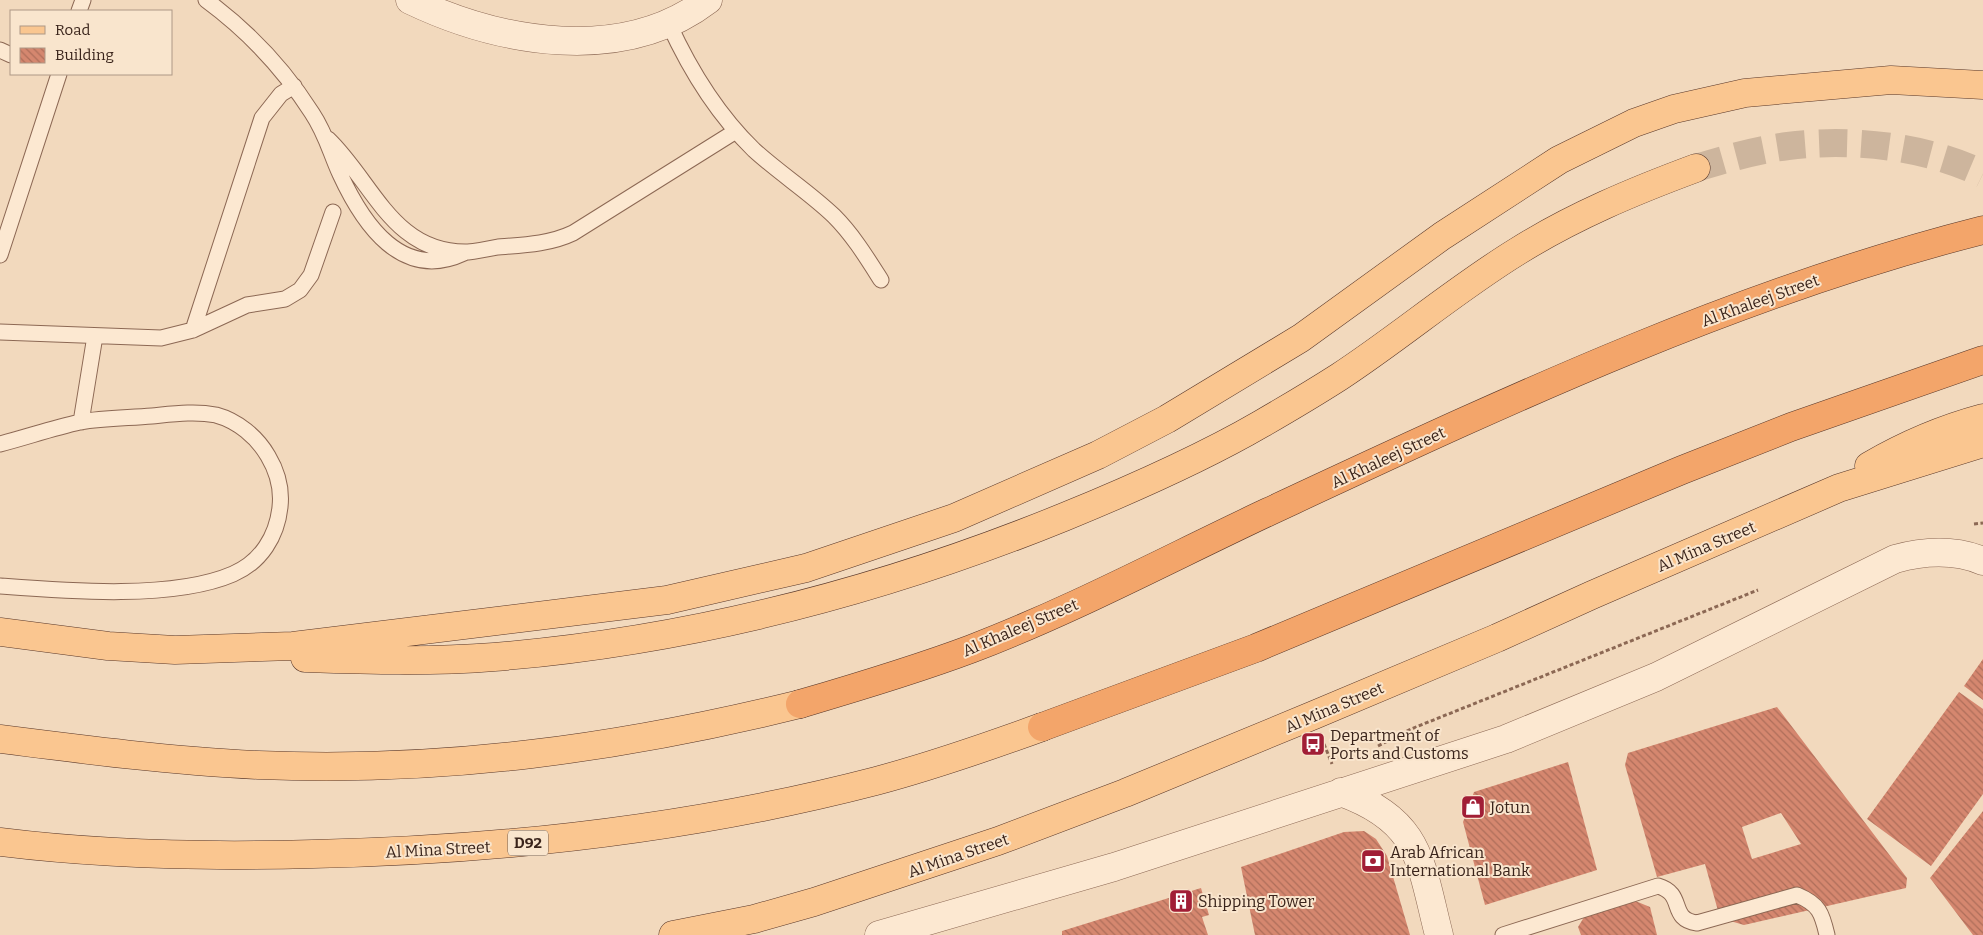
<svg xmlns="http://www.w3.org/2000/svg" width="1983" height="935" font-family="Bitter,serif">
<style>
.building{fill:url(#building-back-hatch);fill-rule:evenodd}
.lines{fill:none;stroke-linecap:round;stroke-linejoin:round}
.primary-tunnel{stroke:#cdb59d;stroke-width:28;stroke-dasharray:28 14;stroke-linecap:butt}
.service-casing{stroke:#8c6854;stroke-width:17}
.minor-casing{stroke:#8c6854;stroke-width:29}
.tertiary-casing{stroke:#8c6854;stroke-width:29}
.primary-casing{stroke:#593729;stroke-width:29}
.trunk-casing{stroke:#593729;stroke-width:29}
.path{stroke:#8c6854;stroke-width:3;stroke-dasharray:4 2.5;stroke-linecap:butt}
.service{stroke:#fce8d1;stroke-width:15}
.minor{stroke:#fce8d1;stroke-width:28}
.tertiary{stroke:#fce8d1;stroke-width:28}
.primary{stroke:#fac690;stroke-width:28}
.trunk{stroke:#f3a56a;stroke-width:28}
.labels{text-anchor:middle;stroke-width:4;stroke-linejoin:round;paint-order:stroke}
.shield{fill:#f9e5cd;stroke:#735e50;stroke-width:1}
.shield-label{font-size:15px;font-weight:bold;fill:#3a241b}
.street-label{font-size:16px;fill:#3a241b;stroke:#f9e5cd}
.poi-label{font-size:16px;fill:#3a241b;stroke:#f9e5cd;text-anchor:start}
</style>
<defs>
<pattern id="building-back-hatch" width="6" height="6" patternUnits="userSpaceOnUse" patternTransform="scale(1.25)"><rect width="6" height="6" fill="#d5876f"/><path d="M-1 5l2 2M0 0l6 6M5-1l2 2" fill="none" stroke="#ae6e5a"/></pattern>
</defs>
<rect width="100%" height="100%" fill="#f2d9bd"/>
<path class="building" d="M1983,659V700L1964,686Z
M1959,692L1983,709V794L1931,866L1867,819Z
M1777,707L1907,878L1906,888L1744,925L1720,918L1705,864L1657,877L1625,765L1628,753ZM1781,813L1801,844L1752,859L1742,827Z
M1568,762L1597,870L1485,905L1463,822L1474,792Z
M1983,811V935H1973L1930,878Z
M1364,831L1376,839L1387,856L1410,935H1255L1241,867L1344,832Z
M1201,888L1209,915L1202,917L1208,935H1062V931Z
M1628,898L1650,907L1657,935H1581L1578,927L1589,909Z"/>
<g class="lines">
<path class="primary-tunnel" d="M1696,168C1726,159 1756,150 1788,146C1851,138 1926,146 1983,174"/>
<defs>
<path id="service" d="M206,0C248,31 284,69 312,113C326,134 330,152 340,174C363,224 402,282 464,253
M79,11L83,0
M669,24C690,70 717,114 754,150C779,173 809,192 834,216C853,235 867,258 881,280
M0,50L11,55
M328,139C373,182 393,254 468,252C478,251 488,249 498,247C524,245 550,244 573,233L736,131
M0,255L59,74
M193,330L262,118L281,94L294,86
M0,332L161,338L193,330L247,305L285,299L300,290L311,275L333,212
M81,422L95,336
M0,444C27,437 53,428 80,422C103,418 128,418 152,416C173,414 195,411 216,415C238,421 257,437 268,456C277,471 282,489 280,507C277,536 261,562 233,574C173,600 65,591 0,586
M1503,935L1658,886C1686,894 1668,919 1697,923L1797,895C1819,904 1822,913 1827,935"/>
<path id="minor" d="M1341,792C1421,821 1420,861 1439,935
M879,935L1114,867L1506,739L1656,677L1895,559C1924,551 1954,549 1983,561"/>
<path id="tertiary" d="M410,0C500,43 623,65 708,0"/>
<path id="primary" d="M1869,466C1905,445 1942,429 1983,418
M0,632L108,646L175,650L293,646L667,600L806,568L954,518L1098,455L1167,419L1301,338L1442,236L1559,160L1634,123L1674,109L1745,93L1891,80L1983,85
M305,658C368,660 431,662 494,657C689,641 882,591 1064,517C1130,490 1199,460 1261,424C1287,409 1314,393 1339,377C1400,337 1456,289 1518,251C1574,216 1634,191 1696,168
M0,739C86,750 172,761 258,765C443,773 621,748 800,704
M0,842C104,855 208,857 313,854C503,850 691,829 876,781C932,766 987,747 1042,727
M673,935L754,919L814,902L998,841L1125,793L1314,715L1497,638L1592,595L1839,488L1983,443"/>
<path id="trunk" d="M800,704C858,687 915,670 971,649C1073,610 1170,558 1268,512C1500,404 1734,293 1983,230
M1042,727L1256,648L1682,470L1791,427L1983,360"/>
</defs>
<use href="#service" class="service-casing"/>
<use href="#minor" class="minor-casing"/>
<use href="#tertiary" class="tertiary-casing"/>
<use href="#primary" class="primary-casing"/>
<use href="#trunk" class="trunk-casing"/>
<path class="path" d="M1974,524L1983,523
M1324,744L1332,764
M1378,746L1411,729L1758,590"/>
<use href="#service" class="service"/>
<use href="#minor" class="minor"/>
<use href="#tertiary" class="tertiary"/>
<use href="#primary" class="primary"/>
<use href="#trunk" class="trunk"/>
</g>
<defs>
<symbol id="bus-square" viewBox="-11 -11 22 22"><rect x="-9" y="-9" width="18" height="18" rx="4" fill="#a11e36" stroke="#f9e5cd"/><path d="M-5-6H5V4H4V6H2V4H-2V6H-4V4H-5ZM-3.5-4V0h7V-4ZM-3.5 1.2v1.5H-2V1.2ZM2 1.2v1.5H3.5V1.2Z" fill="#fff"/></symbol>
<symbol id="shop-square" viewBox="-11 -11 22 22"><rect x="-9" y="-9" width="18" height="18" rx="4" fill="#a11e36" stroke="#f9e5cd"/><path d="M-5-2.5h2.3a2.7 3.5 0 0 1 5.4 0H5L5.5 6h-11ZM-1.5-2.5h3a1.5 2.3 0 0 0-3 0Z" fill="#fff"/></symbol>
<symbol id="bank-square" viewBox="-11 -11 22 22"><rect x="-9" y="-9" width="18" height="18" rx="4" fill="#a11e36" stroke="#f9e5cd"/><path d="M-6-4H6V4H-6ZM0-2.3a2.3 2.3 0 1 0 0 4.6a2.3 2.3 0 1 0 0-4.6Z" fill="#fff"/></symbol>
<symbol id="building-square" viewBox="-11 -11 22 22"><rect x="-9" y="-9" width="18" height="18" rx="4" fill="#a11e36" stroke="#f9e5cd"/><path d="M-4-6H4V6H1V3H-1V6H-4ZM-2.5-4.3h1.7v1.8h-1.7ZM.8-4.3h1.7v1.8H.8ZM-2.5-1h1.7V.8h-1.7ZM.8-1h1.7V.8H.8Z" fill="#fff"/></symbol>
</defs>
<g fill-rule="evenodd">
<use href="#bus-square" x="1299" y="730" width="28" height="28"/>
<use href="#shop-square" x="1459" y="793" width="28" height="28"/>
<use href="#bank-square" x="1359" y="847" width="28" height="28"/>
<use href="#building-square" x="1167" y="887" width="28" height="28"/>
</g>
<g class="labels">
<rect class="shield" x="508" y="830.5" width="40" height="25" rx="4"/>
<g class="shield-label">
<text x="528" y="848">D92</text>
</g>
<g class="street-label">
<text transform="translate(1760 300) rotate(-20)" y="6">Al Khaleej Street</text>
<text transform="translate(1388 457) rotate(-25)" y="6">Al Khaleej Street</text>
<text transform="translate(1706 546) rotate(-23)" y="6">Al Mina Street</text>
<text transform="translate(1020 627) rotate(-23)" y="6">Al Khaleej Street</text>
<text transform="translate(1334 707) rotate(-23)" y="6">Al Mina Street</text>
<text transform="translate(438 849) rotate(-3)" y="6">Al Mina Street</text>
<text transform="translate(958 855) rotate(-19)" y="6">Al Mina Street</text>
</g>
<g class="poi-label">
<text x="1330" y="741">Department of<tspan x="1330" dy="18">Ports and Customs</tspan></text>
<text x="1490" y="813">Jotun</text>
<text x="1390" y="858">Arab African<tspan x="1390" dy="18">International Bank</tspan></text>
<text x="1198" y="907">Shipping Tower</text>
</g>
</g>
<rect x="10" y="10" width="162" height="65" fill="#f9e5cd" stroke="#ad9886"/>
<rect x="20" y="26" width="25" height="8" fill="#fac690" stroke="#ad9886"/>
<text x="55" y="35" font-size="15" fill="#3a241b">Road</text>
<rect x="20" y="48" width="25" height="15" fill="url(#building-back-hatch)" stroke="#ad9886"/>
<text x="55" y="60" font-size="15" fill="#3a241b">Building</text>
</svg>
